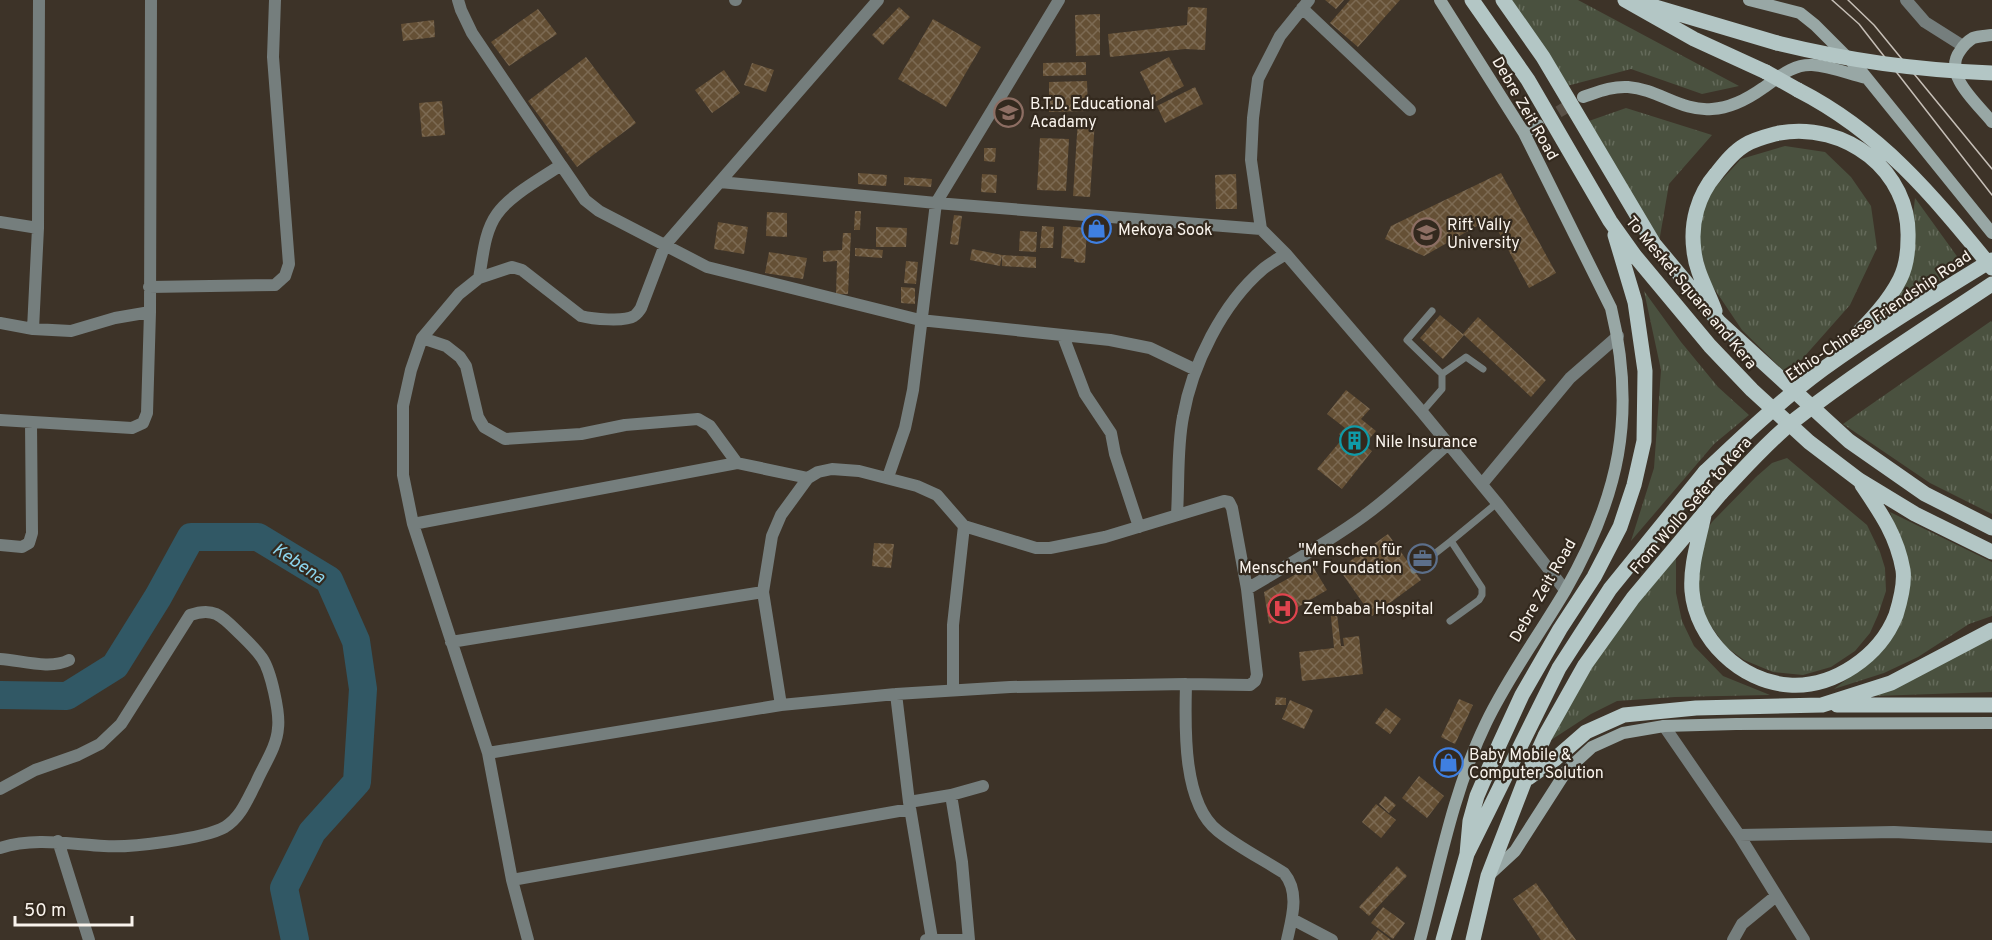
<svg xmlns="http://www.w3.org/2000/svg" width="1992" height="940" font-family="Overpass,sans-serif">
<style>
.grass{fill:url(#grass-tufts)}
.lines{fill:none;stroke-linecap:round;stroke-linejoin:round}
.river{stroke:#315865;stroke-width:28}
.building{fill:url(#building-cross-hatch)}
.secondary-tunnel{stroke:#595046;stroke-width:12;stroke-dasharray:12 6;stroke-linecap:butt}
.service{stroke:#757e7d;stroke-width:7}
.minor{stroke:#757e7d;stroke-width:12}
.secondary{stroke:#98a7a5;stroke-width:12}
.primary{stroke:#b3c6c5;stroke-width:15}
.tram{stroke:#c6bfb7;stroke-width:1.5}
.primary-bridge{stroke:#b3c6c5;stroke-width:15}
.labels{text-anchor:middle;stroke-width:4.5;stroke-linejoin:round;paint-order:stroke}
.poi-label{font-size:16px;fill:#faf4ed;stroke:#33291e;text-anchor:start}
.street-label{font-size:16px;fill:#faf4ed;stroke:#33291e}
.water-label{font-size:18px;font-style:italic;fill:#8cd4ec;stroke:#33291e}
</style>
<defs>
<pattern id="grass-tufts" width="24" height="20" patternUnits="userSpaceOnUse" patternTransform="scale(1.5)"><rect width="24" height="20" fill="#4a513f"/><path d="M3 7l-1-3M5 7V3M7 7l1-3M15 17l-1-3M17 17v-4M19 17l1-3" fill="none" stroke="#656b5b"/></pattern>
<pattern id="building-cross-hatch" width="8" height="8" patternUnits="userSpaceOnUse" patternTransform="scale(1.5)"><rect width="8" height="8" fill="#655035"/><path d="M0 0l8 8M0 8l8-8" fill="none" stroke="#7c6a53"/></pattern>
</defs>
<rect width="100%" height="100%" fill="#3d3328"/>
<path class="grass" d="M1507,0H1578L1739,86L1702,94L1631,69L1567,86Z
M1626,108L1712,135L1669,184L1658,248L1586,122Z
M1785,146L1825,152L1851,177L1871,206L1877,248L1850,305L1788,375L1742,330L1709,281L1698,241L1705,198L1741,159Z
M1915,198L1964,266L1882,316L1908,261Z
M1644,291L1681,342L1718,387L1749,415L1714,444L1631,541L1654,468L1661,370Z
M1991,321L1992,322V514L1930,483L1843,424Z
M1787,458L1867,525L1880,552L1885,568L1886,591L1878,615L1870,633L1855,651L1831,667L1803,675L1773,672L1744,660L1726,647L1698,608V543L1712,522L1756,477L1772,463Z
M1890,512L1992,562V616L1969,624L1918,657L1884,673L1834,689L1869,662L1885,645L1908,563Z
M1676,556V593L1682,621L1694,646L1723,676L1770,695L1675,697L1617,701L1591,714L1548,742L1571,698L1612,635Z
M1992,638V692L1874,696Z"/>
<g class="lines">
<path class="river" d="M0,695L67,696L115,666L158,597L191,537H258L329,580L356,641L363,689L357,782L312,832L284,888L295,940"/>
</g>
<path class="building" d="M1325,0H1344L1336,9Z
M1350,0H1400L1358,47L1330,23Z
M899,7L910,17L883,45L872,35Z
M1188,7L1207,8L1205,50L1185,49L1110,57L1108,34L1187,25Z
M538,9L557,34L509,66L491,42Z
M1100,14V55L1076,56L1075,15Z
M933,19L981,47L946,107L898,79Z
M434,20L435,37L403,41L401,24Z
M586,57L636,123L577,167L528,101Z
M1169,57L1184,86L1155,102L1140,72Z
M1086,62V75L1043,76V63Z
M752,63L774,70L766,92L744,85Z
M724,70L740,93L712,113L695,90Z
M1087,81L1088,111L1049,112V82Z
M1195,87L1203,104L1165,123L1157,106Z
M442,101L445,135L422,137L419,103Z
M1078,119L1095,120L1090,197L1073,196Z
M1040,138L1069,139L1066,191L1037,190Z
M984,148H996L995,162L984,161Z
M858,173L887,175L886,186L858,184Z
M1501,173L1556,273L1529,288L1491,218L1424,256L1385,239L1391,226Z
M982,174L997,175L996,193L981,192Z
M1236,174L1237,209H1216L1215,175Z
M904,177L932,179L931,187L904,185Z
M855,211H861L860,230H854Z
M767,212L787,213V237L766,236Z
M954,215L962,216L958,245L950,244Z
M718,222L748,227L744,254L714,249Z
M1042,226L1054,227L1053,248H1040Z
M1063,226L1087,228L1085,263L1074,262V259L1061,258Z
M876,227L907,228L906,247H876Z
M1020,231L1037,232L1036,252L1019,251Z
M843,233H851L848,294H836L837,261L823,262V251L842,250Z
M855,248L883,250L882,258L855,256Z
M972,249L1002,255L1000,266L970,260Z
M769,252L807,258L803,279L765,273Z
M1002,255L1036,257V268L1002,266Z
M906,261L918,262L916,284L904,283Z
M901,287L915,288V304L901,303Z
M1440,315L1464,335L1443,359L1420,338Z
M1478,317L1546,380L1531,397L1463,334Z
M1346,390L1370,409L1361,419L1376,431L1364,445L1372,451L1342,489L1317,469L1343,438L1339,434L1345,428L1327,414Z
M1388,534L1421,580L1372,616L1339,569Z
M874,543L894,544L891,568L872,566Z
M1312,565L1327,590L1269,624L1264,592Z
M1336,606L1341,646H1344L1343,638L1359,636L1363,674L1302,681L1299,652L1334,648L1330,607Z
M1276,697L1286,698V705H1275Z
M1459,699L1473,705L1455,744L1441,737Z
M1290,700L1313,710L1304,729L1282,719Z
M1386,708L1401,719L1390,734L1375,723Z
M1419,776L1444,796L1427,818L1402,798Z
M1385,796L1396,805L1389,813L1379,804Z
M1376,804L1396,820L1381,838L1362,822Z
M1397,866L1407,876L1369,916L1359,907Z
M1536,883L1576,940H1541L1513,899Z
M1383,907L1405,923L1393,939L1371,923Z
M1378,930L1391,940H1371Z"/>
<g class="lines">
<path class="secondary-tunnel" d="M1543,121L1577,101"/>
<path class="service" d="M1432,311L1407,340L1442,374L1466,357L1483,369
M1422,412L1442,389V374
M1414,570L1451,541
M1450,621L1479,600L1482,595V588L1451,541L1497,503"/>
<path class="minor" d="M458,0L461,10L472,33L561,165
M735,0H736
M1309,0L1280,36L1258,79L1253,118L1251,160L1261,229L1286,254L1422,412L1497,503L1565,590
M1906,0L1925,22L1963,46
M1302,8L1410,110
M720,182L936,203L1261,229
M0,222L38,228
M479,278L512,267L522,270L581,316C592,319 625,322 634,316C636,315 640,310 641,308L665,245L878,0
M149,287L275,285L285,276L289,264L273,57L275,0
M0,323L33,329L71,331L115,318L150,312
M33,329L38,228L39,0
M1063,336L1085,394L1111,433L1115,454L1139,527
M422,338L446,346L460,357L466,366L478,417L484,427L505,439L581,434L625,425L698,419L710,426L737,463
M0,420L132,428L143,423L147,413L150,312L151,0
M888,477L905,428L913,390L936,203L1059,0
M1482,484L1570,378L1618,336
M1177,514C1179,483 1177,447 1183,417C1192,365 1222,304 1263,269C1270,263 1278,259 1286,254
M413,524L737,463L808,478
M0,545L22,547L29,543L32,533L31,423
M1247,589C1286,566 1327,543 1364,516C1394,494 1421,468 1448,444
M451,642L763,592
M0,659C20,660 50,670 69,660
M1186,684C1185,725 1182,803 1218,831C1238,847 1262,859 1284,873C1300,892 1292,918 1287,940
M953,690V625L964,526
M896,694L909,802L932,939
M1664,726L1739,835L1804,940
M488,753L781,705L896,694L1010,687L1186,684L1250,685L1255,681L1257,675L1247,589L1232,508L1229,502L1224,501L1105,537L1050,548H1036L964,526L937,495L917,486L859,471L832,469L818,472L808,478L781,515L772,536L763,592L781,705
M0,789L35,770L78,755L100,744L121,724L190,615C213,607 221,615 237,631C245,639 255,648 262,658C271,671 280,713 278,728C277,747 263,766 256,783C247,800 241,817 225,827C204,839 129,848 104,846C69,844 34,837 0,848
M951,795L983,786
M909,802L951,795L962,862L969,940
M1739,835L1894,832L1992,837
M58,841L89,940
M512,880L910,809
M1292,919L1332,940
M528,940L512,880L488,753L413,524L403,475V406L411,370L422,338L459,294L479,278C483,257 484,232 497,214C510,195 542,178 561,165L585,200L599,211L707,267L920,320L1110,340L1150,348L1196,370
M926,940H964
M1733,940L1742,924L1776,896"/>
<path class="secondary" d="M1749,0L1800,13L1815,25L1862,72L1992,233
M1992,35C1986,36 1979,36 1973,38C1968,41 1963,46 1960,51C1942,75 1978,104 1992,122
M1583,97C1598,92 1612,86 1628,87C1658,89 1682,112 1712,109C1730,108 1749,98 1763,88C1778,78 1792,64 1812,65C1830,66 1849,74 1866,78
M1524,133L1538,125
M1489,875L1515,851L1567,770L1592,747L1623,733L1664,726L1736,724L1992,723
M1420,940C1439,868 1453,791 1486,723C1508,677 1539,635 1565,591C1619,497 1637,415 1611,308L1524,133L1440,0"/>
<path class="primary" d="M1472,0L1528,80L1610,221L1635,256L1710,346L1752,390L1809,442L1859,480L1915,514L1992,552
M1503,0L1543,57L1654,244L1719,322L1849,441L1925,494L1992,528
M1625,0L1694,39L1766,72
M1642,3L1777,43
M1798,90C1882,133 1933,196 1992,268
M1715,311C1708,291 1696,272 1694,251C1690,223 1698,195 1716,174C1724,164 1733,152 1745,145C1755,139 1768,136 1779,133C1845,121 1911,171 1908,239C1908,253 1906,267 1900,279C1885,309 1858,332 1836,356
M1704,515C1699,540 1690,565 1692,591C1696,639 1741,682 1789,685C1834,688 1880,656 1896,615C1900,602 1905,584 1903,570C1897,536 1881,513 1862,485
M1837,705H1992
M1528,778L1555,759L1586,732L1624,715L1696,708L1822,705L1891,683L1992,630
M1467,854L1470,821L1477,796L1499,745L1522,695L1560,629L1594,577L1620,527L1634,485L1644,441L1645,371L1635,302L1615,235
M1443,940L1467,854L1559,668L1610,589L1705,472
M1473,940L1488,876L1525,780L1545,736L1585,665L1633,598L1721,493"/>
<path class="tram" d="M1832,0L1859,24L1992,195
M1848,0L1874,25L1992,169"/>
<path class="primary-bridge" d="M1777,43C1851,61 1916,70 1992,73
M1766,72L1798,90
M1705,472C1743,436 1781,400 1823,369C1877,330 1935,295 1992,260
M1721,493C1745,468 1768,441 1796,419C1858,371 1926,328 1992,284"/>
</g>
<defs>
<symbol id="school-ring" viewBox="-11 -11 22 22"><circle r="9.5" fill="#33291e" stroke="#8d6e63" stroke-width="1.5"/><path d="M0-5L7-2L0 1L-7-2ZM-4 1L0 2.5L4 1V4Q0 6-4 4Z" fill="#8d6e63"/></symbol>
<symbol id="shop-ring" viewBox="-11 -11 22 22"><circle r="9.5" fill="#33291e" stroke="#3f7fe0" stroke-width="1.5"/><path d="M-5-2.5h2.3a2.7 3.5 0 0 1 5.4 0H5L5.5 6h-11ZM-1.5-2.5h3a1.5 2.3 0 0 0-3 0Z" fill="#3f7fe0"/></symbol>
<symbol id="university-ring" viewBox="-11 -11 22 22"><circle r="9.5" fill="#33291e" stroke="#8d6e63" stroke-width="1.5"/><path d="M0-5L7-2L0 1L-7-2ZM-4 1L0 2.5L4 1V4Q0 6-4 4Z" fill="#8d6e63"/></symbol>
<symbol id="building-ring" viewBox="-11 -11 22 22"><circle r="9.5" fill="#33291e" stroke="#0f9aa8" stroke-width="1.5"/><path d="M-4-6H4V6H1V3H-1V6H-4ZM-2.5-4.3h1.7v1.8h-1.7ZM.8-4.3h1.7v1.8H.8ZM-2.5-1h1.7V.8h-1.7ZM.8-1h1.7V.8H.8Z" fill="#0f9aa8"/></symbol>
<symbol id="office-ring" viewBox="-11 -11 22 22"><circle r="9.5" fill="#33291e" stroke="#5c6f8a" stroke-width="1.5"/><path d="M-6-3h4V-5.5h4V-3h4V5H-6ZM-1-4.5V-3h2v-1.5ZM-6 0V1H6V0Z" fill="#5c6f8a"/></symbol>
<symbol id="hospital-ring" viewBox="-11 -11 22 22"><circle r="9.5" fill="#33291e" stroke="#e0444e" stroke-width="1.5"/><path d="M-5-5h3v3.5h4V-5h3V5h-3V1.5h-4V5h-3Z" fill="#e0444e"/></symbol>
</defs>
<g fill-rule="evenodd">
<use href="#school-ring" x="992" y="96" width="33" height="33"/>
<use href="#shop-ring" x="1080" y="212" width="33" height="33"/>
<use href="#university-ring" x="1410" y="216" width="33" height="33"/>
<use href="#building-ring" x="1338" y="424" width="33" height="33"/>
<use href="#office-ring" x="1406" y="542" width="33" height="33"/>
<use href="#hospital-ring" x="1266" y="592" width="33" height="33"/>
<use href="#shop-ring" x="1432" y="746" width="33" height="33"/>
</g>
<g class="labels">
<g class="poi-label">
<text x="1030" y="109">B.T.D. Educational<tspan x="1030" dy="18">Acadamy</tspan></text>
<text x="1447" y="230">Rift Vally<tspan x="1447" dy="18">University</tspan></text>
<text x="1118" y="235">Mekoya Sook</text>
<text x="1375" y="447">Nile Insurance</text>
<text x="1402" y="555" text-anchor="end">"Menschen für<tspan x="1402" dy="18">Menschen" Foundation</tspan></text>
<text x="1303" y="614">Zembaba Hospital</text>
<text x="1469" y="760">Baby Mobile &amp;<tspan x="1469" dy="18">Computer Solution</tspan></text>
</g>
<g class="street-label">
<text transform="translate(1526 108) rotate(60)" y="6">Debre Zeit Road</text>
<text transform="translate(1692 292) rotate(50)" y="6">To Mesket Square and Kera</text>
<text transform="translate(1878 315) rotate(-34)" y="6">Ethio-Chinese Friendship Road</text>
<text transform="translate(1690 505) rotate(-49)" y="6">From Wollo Sefer to Kera</text>
<text transform="translate(1542 590) rotate(-60)" y="6">Debre Zeit Road</text>
</g>
<g class="water-label">
<text transform="translate(299 563) rotate(33)" y="6">Kebena</text>
</g>
</g>
<path d="M15 916v9h117v-9" fill="none" stroke="#faf4ed" stroke-width="3"/>
<text x="24" y="916" font-size="18" fill="#faf4ed" stroke="#33291e" stroke-width="4.5" paint-order="stroke">50 m</text>
</svg>
